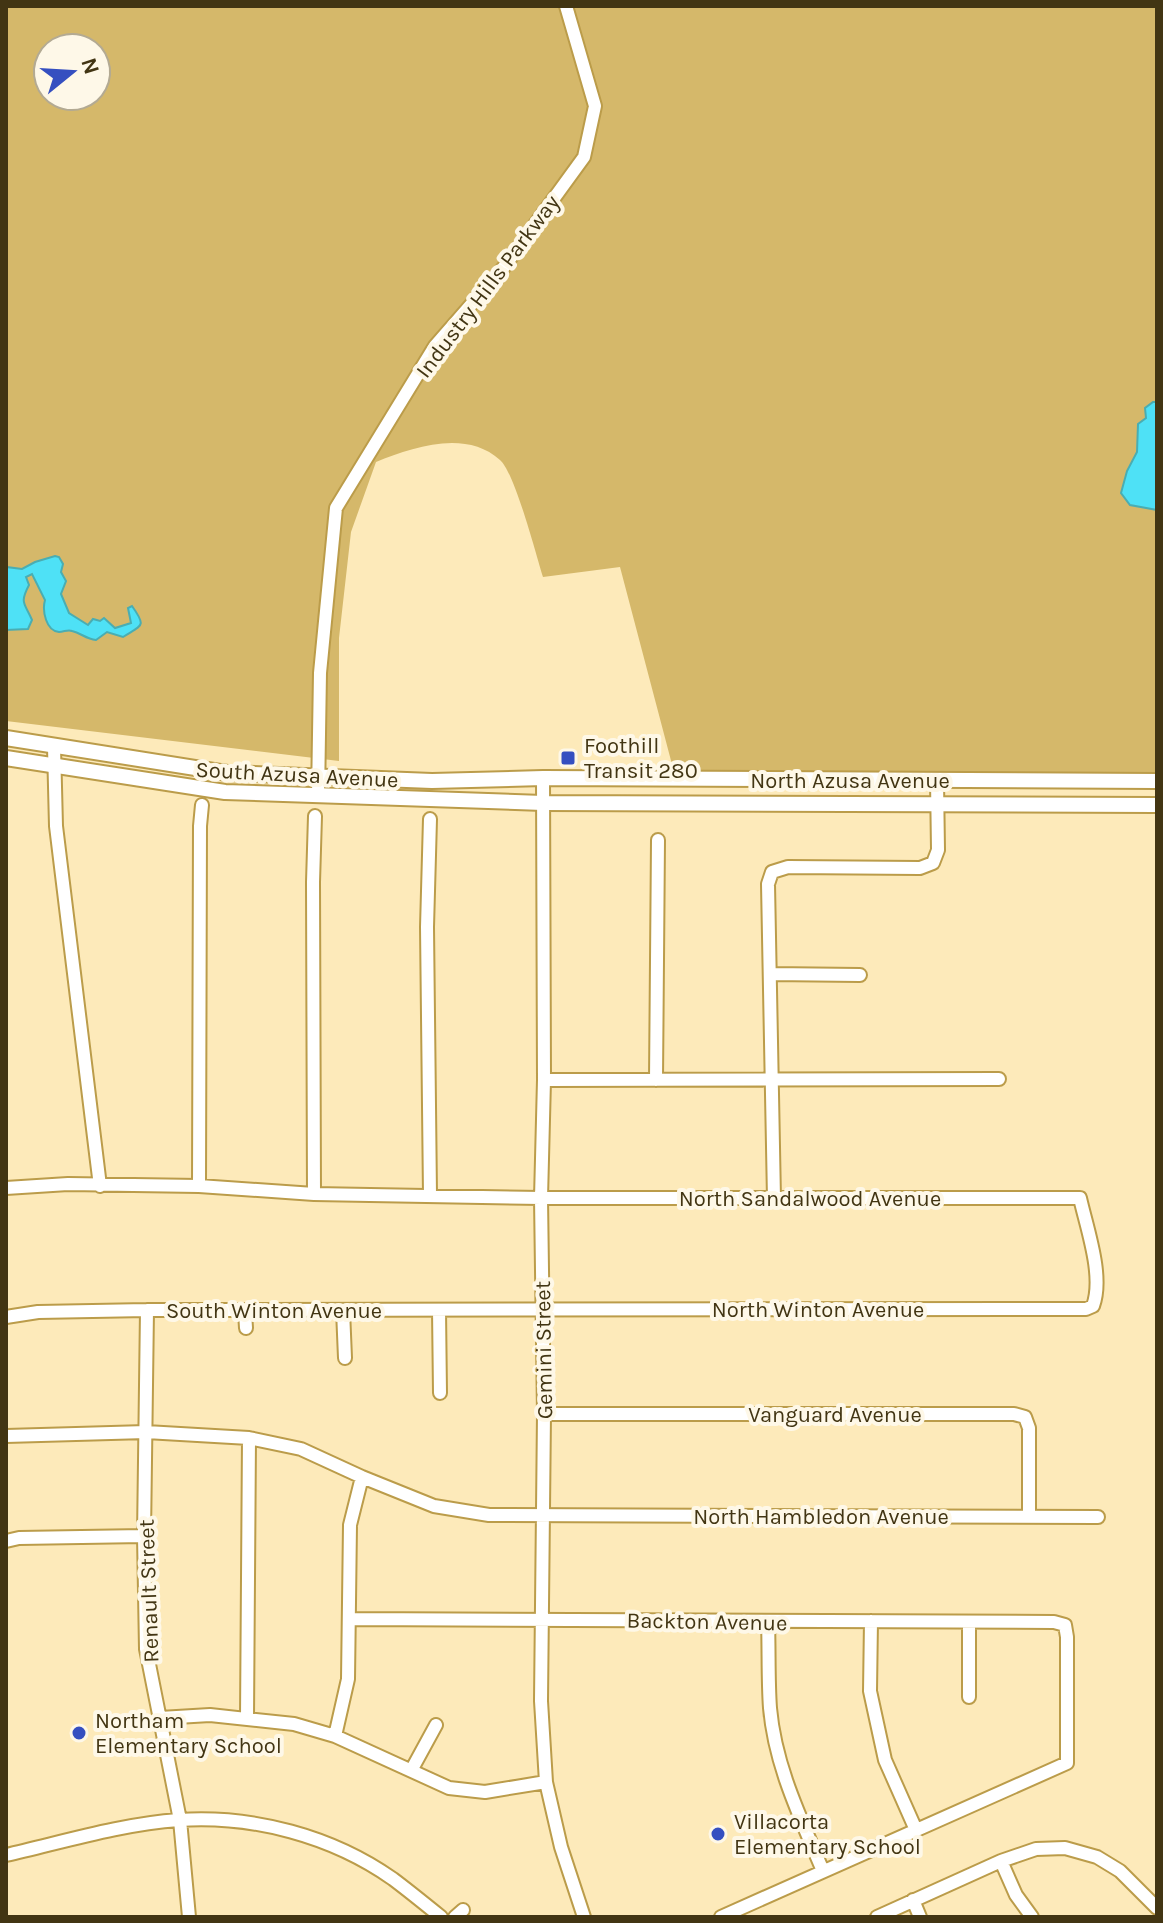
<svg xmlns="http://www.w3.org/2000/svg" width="1163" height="1923" font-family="Karla,sans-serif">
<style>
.green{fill:#d5b86a;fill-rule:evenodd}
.water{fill:#4ee1f6;stroke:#4aadb2;stroke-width:2}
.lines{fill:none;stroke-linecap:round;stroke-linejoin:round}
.minor-casing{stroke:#bb9c4a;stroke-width:16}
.major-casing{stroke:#bb9c4a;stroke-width:18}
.minor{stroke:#fff;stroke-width:12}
.major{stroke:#fff;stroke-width:14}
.poi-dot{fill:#354fc0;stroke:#fef8e8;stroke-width:3}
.labels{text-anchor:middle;stroke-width:8;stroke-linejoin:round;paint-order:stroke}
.street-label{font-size:22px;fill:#423513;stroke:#fef8e8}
.poi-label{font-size:22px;fill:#423513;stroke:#fef8e8;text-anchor:start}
</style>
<rect width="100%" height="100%" fill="#fdeaba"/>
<path class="green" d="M6,6H1157V777L674,772L620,567L543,577C536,555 515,473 500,460C466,429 413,447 376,462L351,532L339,638V761L6,721ZM48,48H96V96H48Z"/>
<path class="water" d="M1153,402H1157V510L1130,505L1121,493L1127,471L1137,452L1138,424L1146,418L1145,408Z
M55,556L59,557L63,564L61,572L66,581L61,594L69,613L88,625L93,619L100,621L104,618L115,628L131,623L128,608L132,606C147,627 142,625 123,637L107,632L96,640C86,639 81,633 72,631C68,629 64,632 59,632C46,631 42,611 45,600L32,574L26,577L29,585C19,604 25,603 32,620L28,629L6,630V567L22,569L35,562Z"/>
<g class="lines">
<defs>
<path id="minor" d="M54,747L56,826L100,1186
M543,778L544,1080L541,1198L544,1414L541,1701L546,1782L561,1847L584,1917
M318,796L320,673L336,508L435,346L504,267L584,157L595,106L566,6
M770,974L860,975
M544,1080L999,1079
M656,1080L658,840
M199,1186L200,826L202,805
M6,1188L68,1184L199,1186L314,1194L541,1198H1080C1087,1229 1104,1276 1093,1306L1086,1309L147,1310L38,1312L6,1317
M314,1194L313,882L315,816
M430,1195L427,927L430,819
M774,1199L768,884L772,872L788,867L920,868L933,863L938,850L937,781
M147,1310L144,1536L146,1649L180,1820L189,1917
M343,1310L345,1358
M439,1310L440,1393
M245,1312L246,1328
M544,1414H1014L1025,1417L1029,1428V1517
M6,1436L146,1432L249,1438L301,1449L362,1477L434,1506L489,1515L1098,1517
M6,1541L19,1538L144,1536
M349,1619L1054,1622L1065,1625L1067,1637V1763L721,1917
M871,1621L870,1691L885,1760L916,1830
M768,1622C769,1651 768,1680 770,1708C775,1766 801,1819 823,1871
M969,1697V1623
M160,1718L210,1715L294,1724L335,1736L449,1788L485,1792L546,1782
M247,1718L249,1438
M335,1736L348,1679L350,1525L362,1477
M412,1769L436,1725
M6,1855C63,1842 121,1824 179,1820C253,1815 332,1836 393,1879C409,1891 425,1904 441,1917
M1001,1861L1016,1895L1032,1917
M913,1900L920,1917
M455,1917L463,1910
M877,1917L1001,1861L1036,1849L1065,1848L1097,1857L1120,1871L1157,1908"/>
<path id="major" d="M6,738L227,773L432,781L543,778L1157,781
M6,758L225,792L543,803L1157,805"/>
</defs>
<use href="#minor" class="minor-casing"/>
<use href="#major" class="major-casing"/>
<use href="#minor" class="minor"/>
<use href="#major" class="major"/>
</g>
<g class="poi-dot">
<rect x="560" y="750" width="16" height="16" rx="4"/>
<circle cx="79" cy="1733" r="8"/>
<circle cx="718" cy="1834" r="8"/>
</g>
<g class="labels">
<g class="street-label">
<text transform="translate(487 286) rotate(-53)" y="8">Industry Hills Parkway</text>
<text transform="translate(297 774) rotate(3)" y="8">South Azusa Avenue</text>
<text x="850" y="788">North Azusa Avenue</text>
<text x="810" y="1206">North Sandalwood Avenue</text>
<text x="818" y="1317">North Winton Avenue</text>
<text x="274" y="1318">South Winton Avenue</text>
<text transform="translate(543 1350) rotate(-91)" y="8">Gemini Street</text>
<text x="835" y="1422">Vanguard Avenue</text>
<text x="821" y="1524">North Hambledon Avenue</text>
<text transform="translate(148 1591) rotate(-92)" y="8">Renault Street</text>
<text transform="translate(707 1621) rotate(1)" y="8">Backton Avenue</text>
</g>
<g class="poi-label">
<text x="584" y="753">Foothill<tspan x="584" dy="25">Transit 280</tspan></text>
<text x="95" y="1728">Northam<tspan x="95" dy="25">Elementary School</tspan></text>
<text x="734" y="1829">Villacorta<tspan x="734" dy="25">Elementary School</tspan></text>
</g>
</g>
<rect width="1163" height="1923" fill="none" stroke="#423513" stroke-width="16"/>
<g transform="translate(72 72) rotate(72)"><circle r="38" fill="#fef8e8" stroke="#b3aa93" stroke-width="2"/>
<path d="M0-6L14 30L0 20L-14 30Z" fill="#354fc0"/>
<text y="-12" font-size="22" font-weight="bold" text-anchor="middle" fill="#423513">N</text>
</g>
</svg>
